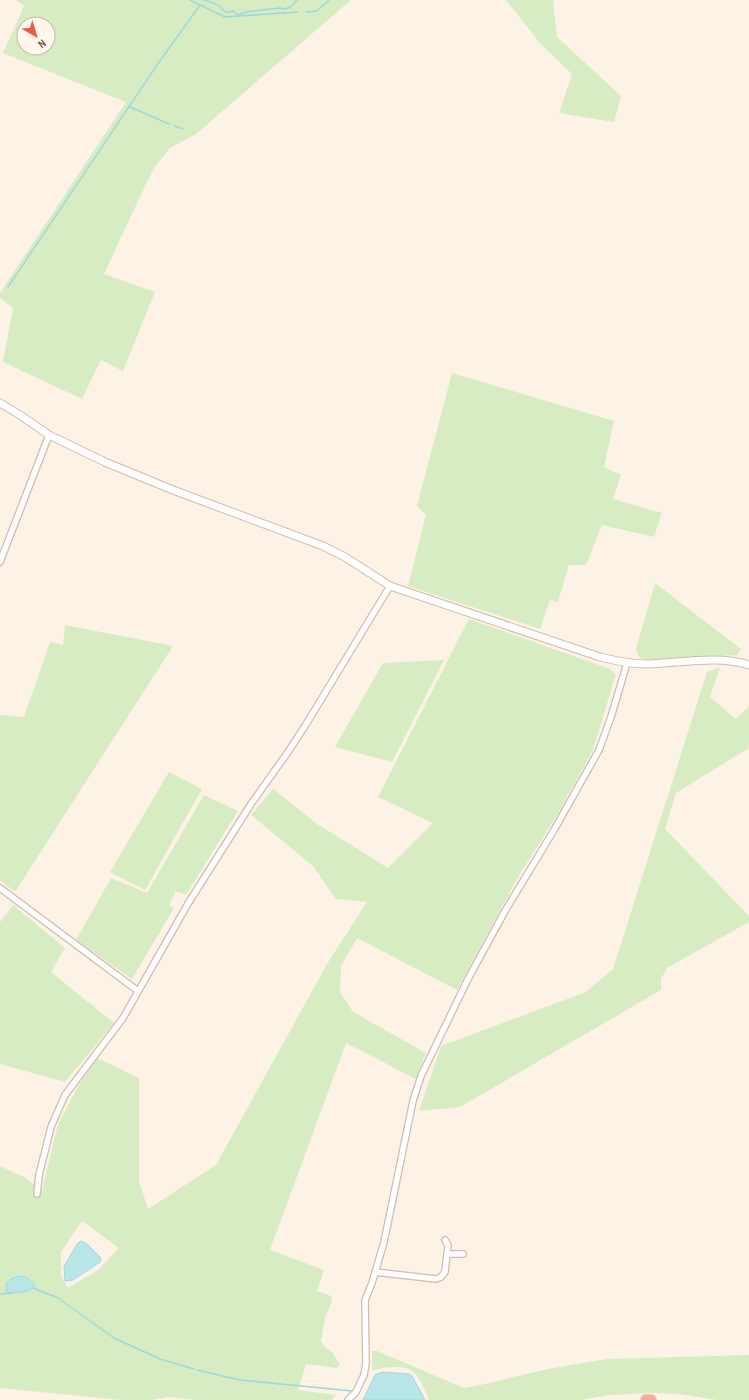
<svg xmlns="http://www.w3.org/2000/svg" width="749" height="1400" font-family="'Archivo Narrow',sans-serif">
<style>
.green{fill:#d8ecc3;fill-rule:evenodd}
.water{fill:#b9e6e8;stroke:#9fd8db}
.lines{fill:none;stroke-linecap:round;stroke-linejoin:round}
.stream{stroke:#9fd8db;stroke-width:1.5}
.street-casing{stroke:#d2baae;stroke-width:8}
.secondary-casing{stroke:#d5b9ab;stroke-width:9}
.highway-casing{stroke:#d9cfcc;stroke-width:12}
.street{stroke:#fff;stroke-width:5.5}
.secondary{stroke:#fff;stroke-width:7}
.highway{stroke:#faa99a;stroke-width:10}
</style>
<rect width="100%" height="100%" fill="#fdf2e6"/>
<path class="green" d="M16,0H351L196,134L170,148L153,169L104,274L155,292L123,371L101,360L82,399L3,362L13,308L0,298V293L126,102L3,53L24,6ZM24,24H48V48H24Z
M506,0H553L557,37L621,96L614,122L559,113L572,74L539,42Z
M452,373L614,421L604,467L621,475L613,499L662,513L654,537L602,525L586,565H569L558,602L550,600L540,629L408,586L426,515L417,506Z
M655,583L741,649L737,655L643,660L639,657L636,649Z
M469,619L610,669L616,674L593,750L557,815L517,879L457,990L357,938L341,966L340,992L353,1012L426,1053L416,1079L346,1043L270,1250L324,1270L317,1291L331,1296L332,1300L331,1304L325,1317L321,1341L325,1347L333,1353L340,1365L337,1368L306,1364L298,1390L336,1395L332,1400H197L168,1397L151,1400H121L0,1388V1166L26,1178L42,1190L58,1124L77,1088L97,1058L139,1078V1181L148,1209L216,1165L327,964L367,902L336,899L313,866L251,815L273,789L317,824L388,868L433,823L378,797ZM82,1221L119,1248L98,1270L68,1288L61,1276V1252Z
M65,625L173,646L15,892L0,880V715L24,717L50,642L63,645Z
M444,660L392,762L335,747L383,663Z
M720,667L710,697L736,719L749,706V748L676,793L665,829L749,916V922L667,968L661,979V990L460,1107L419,1111L441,1046L586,992L613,969L707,672Z
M169,772L202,789L145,890L110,872Z
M204,795L238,811L186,895L176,891L169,905L174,908L132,979L76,940L111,878L147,893Z
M13,905L65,948L51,972L114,1023L65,1082L0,1064V922Z
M372,1351H377L464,1388L485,1384L548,1369L607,1359L749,1355V1400H717L679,1394L652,1393L609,1395L580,1400H429C426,1392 418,1372 409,1369C398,1365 383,1368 372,1370Z"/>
<path class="water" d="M81,1241L86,1243L101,1258L100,1262L73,1280L65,1281L64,1266L78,1243Z
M20,1276C26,1276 30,1280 34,1284V1288L24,1292L8,1293L6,1290L7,1283L11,1279Z
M382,1372L409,1374L412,1376L425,1400H363L375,1375Z"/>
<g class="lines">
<path class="stream" d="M190,0L225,17L298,12
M203,0C207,0 216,4 219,6C226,11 223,14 233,11L238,15L246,12L280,8C288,11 292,6 297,0
M306,12L317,11L329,0
M130,107L169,124
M174,126L183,129
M8,287L157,65L200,5
M33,1288L58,1298L114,1338L160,1359L194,1369
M0,1294L12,1293
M197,1370L240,1380L352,1391"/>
<defs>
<path id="street" d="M0,562L49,435
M0,888L138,991
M37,1194L39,1175L51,1127L65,1095L123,1018L189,902L251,804L288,752L305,726L390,586
M447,1254H463
M375,1272L436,1279L441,1277L445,1272L448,1245L445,1240
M348,1400L356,1392L364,1375L366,1363L365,1300L372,1283L384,1242L413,1101L421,1076L468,979L505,911L554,830L599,750L611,717L627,663"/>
<path id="secondary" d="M0,403L20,415L49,435L105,462L173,490L323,546L345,557L390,586L600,657C616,661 632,664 648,664C681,663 717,655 749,665"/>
<path id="highway" d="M646,1400H651"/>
</defs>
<use href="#street" class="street-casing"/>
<use href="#secondary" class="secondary-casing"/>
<use href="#highway" class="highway-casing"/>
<use href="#street" class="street"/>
<use href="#secondary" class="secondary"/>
<use href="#highway" class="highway"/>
</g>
<g transform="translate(36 36) rotate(142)"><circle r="19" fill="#fff6ed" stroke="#c9b6ab"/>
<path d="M0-3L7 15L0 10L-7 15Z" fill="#ed5946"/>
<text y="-6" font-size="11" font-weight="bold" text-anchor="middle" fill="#785549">N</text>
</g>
</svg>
